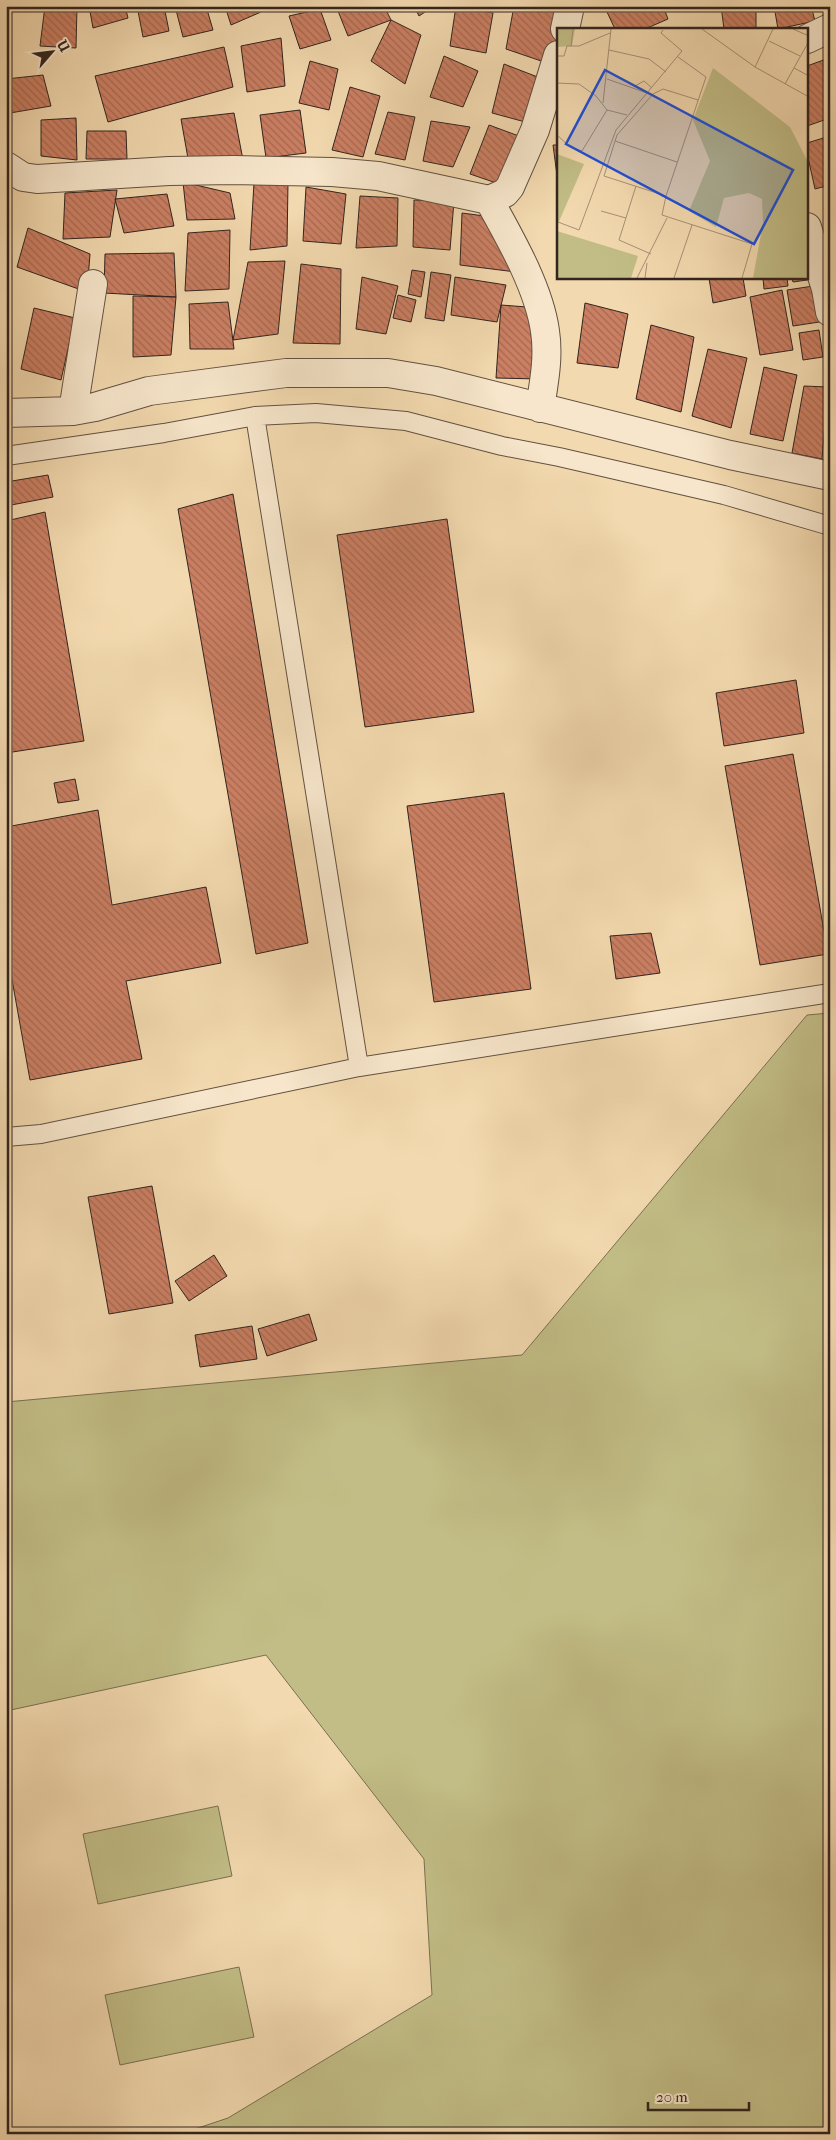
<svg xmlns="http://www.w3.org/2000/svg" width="836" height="2140" font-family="'IM FELL French Canon',serif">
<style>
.grass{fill:#c2bd86;stroke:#7a7052}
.building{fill:url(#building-back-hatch);stroke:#32241e}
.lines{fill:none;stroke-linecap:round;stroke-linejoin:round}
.service-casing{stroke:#625142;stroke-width:20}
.minor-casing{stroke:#625142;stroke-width:30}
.service{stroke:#f7e6cb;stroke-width:18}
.minor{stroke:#f7e6cb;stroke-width:28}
.inset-road{fill:none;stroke:#a69175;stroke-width:1}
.view{fill:#1d4ed8;fill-opacity:0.15;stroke:#1d4ed8;stroke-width:2.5}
.inset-edge{fill:none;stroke:#32241e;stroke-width:2.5}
</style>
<defs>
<pattern id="building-back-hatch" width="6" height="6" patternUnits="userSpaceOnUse" patternTransform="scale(1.25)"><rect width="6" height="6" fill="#cb7f63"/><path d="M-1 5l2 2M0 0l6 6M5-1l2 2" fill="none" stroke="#a56851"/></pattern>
</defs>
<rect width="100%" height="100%" fill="#f3d9af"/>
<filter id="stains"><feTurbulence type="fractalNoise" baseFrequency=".004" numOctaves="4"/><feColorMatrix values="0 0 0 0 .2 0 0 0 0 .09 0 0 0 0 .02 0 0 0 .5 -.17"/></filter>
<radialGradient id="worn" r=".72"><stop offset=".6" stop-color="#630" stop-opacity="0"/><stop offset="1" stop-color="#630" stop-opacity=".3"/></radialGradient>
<path class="grass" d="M830,1013V2134H180L228,2118L432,1995L424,1859L266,1655L6,1711V1402L522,1355L807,1015Z
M218,1806L232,1876L98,1904L83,1834Z
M239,1967L254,2037L120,2065L105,1995Z"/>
<path class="building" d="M45,6H77L76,48L40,46Z
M89,6H125L128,18L93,28Z
M137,6H164L169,31L143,37Z
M175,6H206L213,30L183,37Z
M225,6H259L261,12L231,25Z
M336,6H384L391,20L348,36Z
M414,6H434L419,16Z
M456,6L493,13L486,53L450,46Z
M514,6H555L563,9L550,64L506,49Z
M623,6H663L668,19L645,29H615L607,12Z
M721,6H756V29H724Z
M774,6H811L815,21L778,29Z
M320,9L331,40L300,49L289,16Z
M391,20L421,35L405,84L371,61Z
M281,38L285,86L247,92L241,46Z
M224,47L233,87L108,122L95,76Z
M444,56L478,71L463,107L430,97Z
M829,58L830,118L807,126V66Z
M310,61L338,69L329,110L299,103Z
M504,64L548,81L529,123L492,113Z
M43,75L51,106L10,113L6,79Z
M350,87L380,96L363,157L332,150Z
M300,110L306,153L266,158L260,115Z
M388,112L415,117L405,160L375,154Z
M234,113L243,160L189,164L181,119Z
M76,118L77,160L41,156V120Z
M431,121L470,127L453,167L423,161Z
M489,125L527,139L505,186L470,174Z
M87,131H126L127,159H86Z
M830,136V185L815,189L807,153V143Z
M553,145H558V183Z
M183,182L230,193L235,219L187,220Z
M288,182L287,246L250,250L254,183Z
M306,187L346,194L341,244L303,241Z
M117,190L110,237L63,239L65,193Z
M167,194L174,226L124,233L115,199Z
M360,196L398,198L397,246L356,248Z
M414,200L454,201L450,250L413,247Z
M462,213L492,217L524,273L460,265Z
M28,228L90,254L87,292L17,267Z
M230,230L229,289L185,291L188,233Z
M807,244L814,279L793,282L792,278H807Z
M174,253L176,297L104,293L105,254Z
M285,261L278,334L233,340L248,262Z
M301,264L341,269L340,344L293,343Z
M412,270L425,272L421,297L408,294Z
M431,272L451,275L444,321L425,318Z
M362,277L398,286L386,334L356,329Z
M455,277L506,285L497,322L451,315Z
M709,278H743L746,296L713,303Z
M763,278H787L788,286L764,289Z
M820,285L826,321L793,326L787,290Z
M782,290L793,350L760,355L750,297Z
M398,295L416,300L411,322L393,318Z
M133,296L176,297L171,355L133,357Z
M228,302L234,349H190L189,304Z
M585,303L628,314L618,368L577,363Z
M501,305L540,308L538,379L496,378Z
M34,308L75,318L61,380L21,369Z
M651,325L694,337L681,412L636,399Z
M819,330L823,357L803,360L799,333Z
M708,349L747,358L731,428L692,416Z
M764,367L797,375L783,441L750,434Z
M804,386L828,387L822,459L792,453Z
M48,475L53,497L6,506V482Z
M233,494L308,943L256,954L178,509Z
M45,512L84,741L6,753V521Z
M447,519L474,712L365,727L337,535Z
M796,680L804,733L724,746L716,693Z
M793,754L828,954L760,965L725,766Z
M75,779L79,800L58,803L54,783Z
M504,793L531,989L434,1002L407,806Z
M98,810L112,905L206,887L221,963L126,981L142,1059L30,1080L6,946V827Z
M651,933L660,973L616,979L610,936Z
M152,1186L173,1303L109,1314L88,1197Z
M214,1255L227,1276L189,1301L175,1281Z
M309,1314L317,1340L267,1356L258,1329Z
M252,1326L257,1359L200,1367L195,1335Z"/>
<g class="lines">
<defs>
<path id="service" d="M255,416L359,1067
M6,456L164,433L255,416L316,413L406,421L502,446L559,457L724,495L830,526
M6,1137L41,1134L359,1067L830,993"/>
<path id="minor" d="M565,29L570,6
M807,39L830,28
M6,166L23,177L37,179L169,171L234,170L332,172L378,176L489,200L505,193L510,187L535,130L558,55
M489,200C510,238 539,288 545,331C549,357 544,382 540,408
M807,227L826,289L830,312
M73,411L93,284
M6,413L73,411L95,407L149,391L286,373H388L436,381L730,455L830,476"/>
</defs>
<use href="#service" class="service-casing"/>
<use href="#minor" class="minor-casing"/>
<use href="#service" class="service"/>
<use href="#minor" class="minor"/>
</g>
<g transform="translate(557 28)">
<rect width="251" height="251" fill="#f3d9af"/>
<path d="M0,1H18L15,18L0,19ZM156,40L233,99L251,134V250H196L206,195L205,171L192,165L167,170L159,199L132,183L153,133L136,92ZM0,203L81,228L74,250H0Z" fill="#c2bd86"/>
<path d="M0,126L27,136L0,198Z" fill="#c2bd86"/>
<path class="inset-road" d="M145,1L198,39L252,69M236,1L252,8M212,13L243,28M14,18L16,1M52,22L92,31L109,44M0,28H7L10,18H22L53,5M121,29L149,49L109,168L47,148L60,107L96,66L106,61L141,72M198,39L216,1M237,40L252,48M50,51L90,65M0,55L22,56L39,68L50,82M228,56L252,13M78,58L87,53L95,60M46,75L54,1M50,82L70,87M0,107L13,119L25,123L50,82M58,113L120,134M79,158L62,212L94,226M109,168L105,187L195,216L185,250M44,183L69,190M1,194L22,202L59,102L125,23L104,5L106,2M80,250L110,190M88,250L90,235M117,250L135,197"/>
<path class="view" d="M48,42L236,142L197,216L9,116Z"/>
<rect width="251" height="251" class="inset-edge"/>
</g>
<rect width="836" height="2140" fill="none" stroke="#f3d9af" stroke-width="25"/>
<rect x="8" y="8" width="821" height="2125" fill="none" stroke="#32241e" stroke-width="2.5"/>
<rect x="12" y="12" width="811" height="2115" fill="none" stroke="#32241e"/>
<g transform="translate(52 52) rotate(62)" stroke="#f7e6cb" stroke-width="4" paint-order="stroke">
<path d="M0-4L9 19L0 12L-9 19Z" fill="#32241e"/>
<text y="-8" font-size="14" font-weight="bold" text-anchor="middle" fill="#32241e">U</text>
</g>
<path d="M648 2102v8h101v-8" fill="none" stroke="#32241e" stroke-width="2.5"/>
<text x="656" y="2102" font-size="15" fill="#32241e" stroke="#f7e6cb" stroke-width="4" paint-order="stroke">20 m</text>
<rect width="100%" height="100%" filter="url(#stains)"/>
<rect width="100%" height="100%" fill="url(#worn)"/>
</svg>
